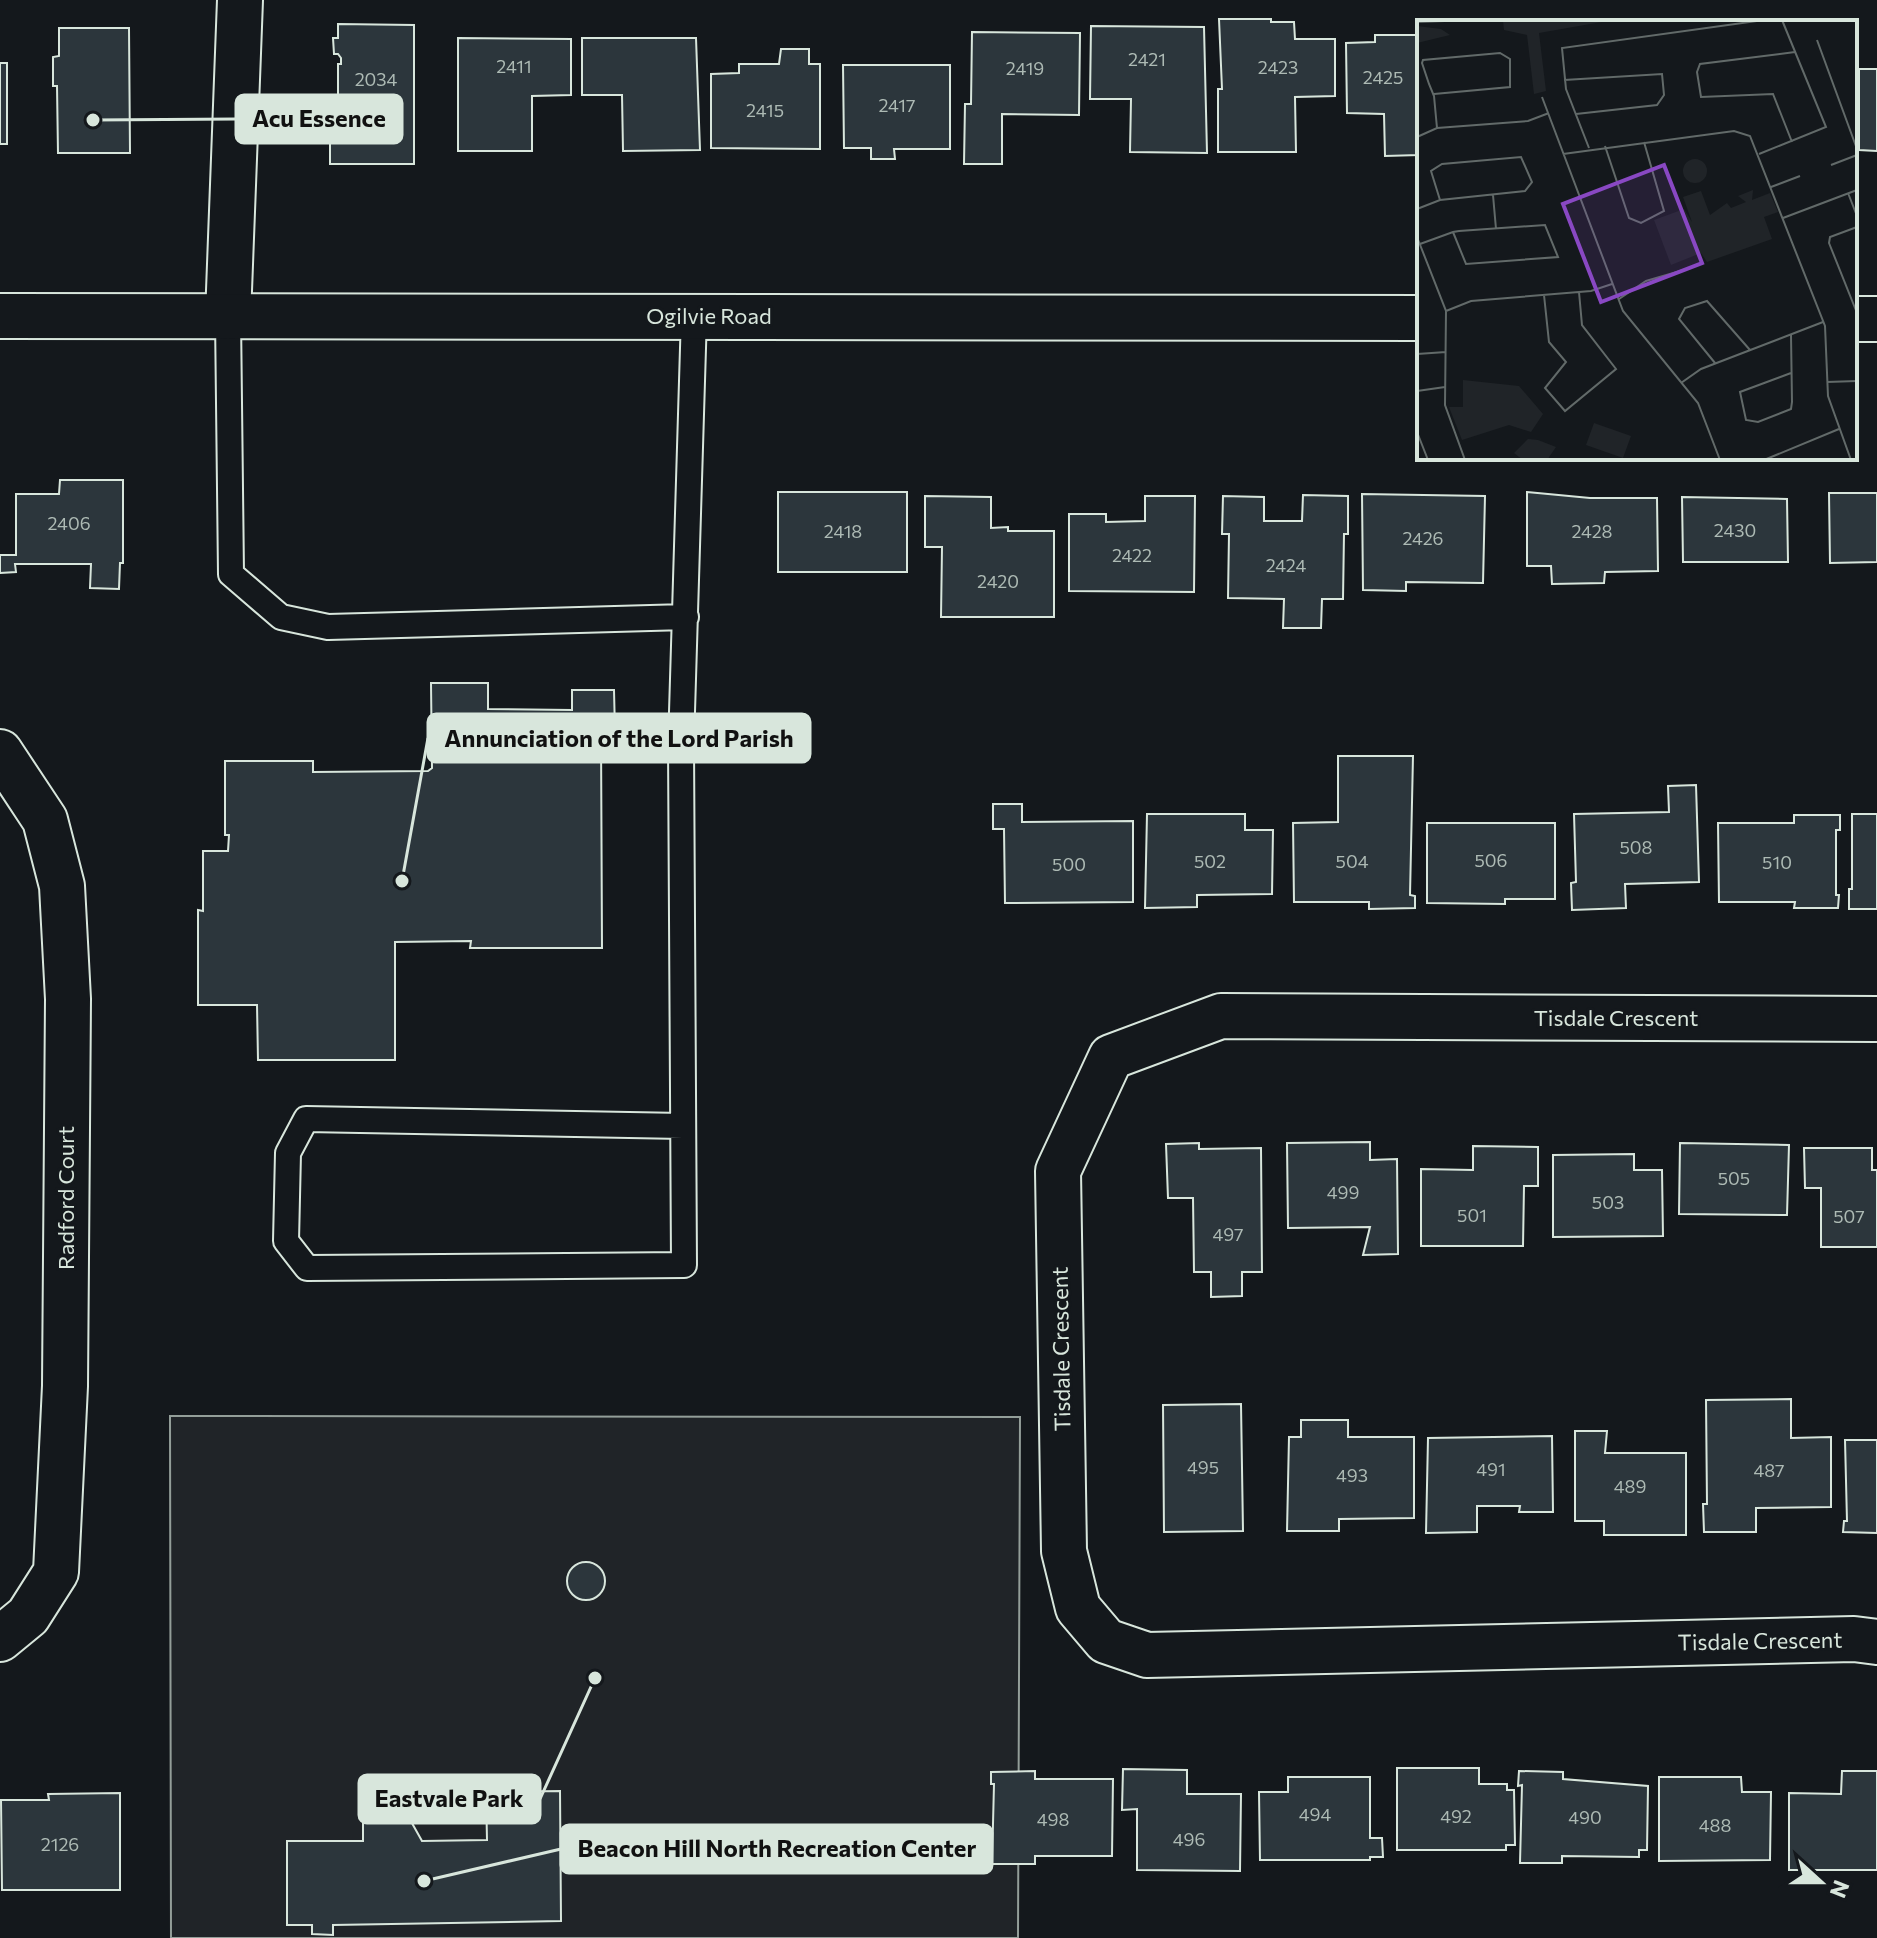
<svg xmlns="http://www.w3.org/2000/svg" width="1877" height="1938" font-family="Commissioner,sans-serif">
<style>
.green{fill:#202428;stroke:#939e99;stroke-width:2}
.building{fill:#2c363c;stroke:#d8e6dc;stroke-width:2}
.lines{fill:none;stroke-linecap:round;stroke-linejoin:round}
.service-casing{stroke:#d8e6dc;stroke-width:28}
.minor-casing{stroke:#d8e6dc;stroke-width:48}
.tertiary-casing{stroke:#d8e6dc;stroke-width:48}
.service{stroke:#14181c;stroke-width:24}
.minor{stroke:#14181c;stroke-width:44}
.tertiary{stroke:#14181c;stroke-width:44}
.labels{text-anchor:middle;stroke-width:6;stroke-linejoin:round;paint-order:stroke}
.number-label{font-size:18px;fill:#adbab4}
.street-label{font-size:22px;fill:#d8e6dc;stroke:#14181c}
.inset-road{fill:none;stroke:#626a69;stroke-width:2}
.view{fill:#8948c3;fill-opacity:0.15;stroke:#8948c3;stroke-width:4}
.inset-edge{fill:none;stroke:#d8e6dc;stroke-width:4}
.leader{fill:none;stroke:#d8e6dc;stroke-width:3}
.callout-dot{fill:#d8e6dc;stroke:#14181c;stroke-width:3}
.callout{fill:#d8e6dc;stroke:#d8e6dc;stroke-width:3}
.callout-label{font-size:24px;text-anchor:middle;font-weight:bold;fill:#111}
</style>
<rect width="100%" height="100%" fill="#14181c"/>
<path class="green" d="M170,1416L1020,1417L1018,1938H171Z"/>
<path class="building" d="M1219,19H1271V22H1294L1295,39H1335V96L1295,97L1296,152H1218V89H1222Z
M338,24L414,25V164H330V125H338L334,123V96H338V64H341V58L338,54H334L333,38H338Z
M1091,26L1204,27L1207,153L1130,152L1131,99H1090Z
M59,28H129L130,153H58L57,86H53V57L59,56Z
M972,32L1080,33L1079,115L1002,114V164H964L965,104H971Z
M1375,35H1419V155L1385,156L1384,114L1347,113L1346,43L1375,42Z
M458,38L571,39V95L532,96V151H458Z
M582,38H696L700,150L623,151L622,95H582Z
M781,49H809V64H820V149L711,148V74L739,73V64H779Z
M0,63H7V144H0Z
M843,65H950V149H894L895,159H871V148H844Z
M1859,69H1877V151L1859,150Z
M60,480H123V563H120L119,589L90,588L91,564H15L16,572L0,573V555H16V494H59Z
M778,492H907V572H778Z
M1527,492L1590,498H1657L1658,571L1605,572L1604,583L1552,584L1551,566H1527Z
M1829,493H1877V562L1830,563Z
M1362,494L1485,496L1483,583L1406,582V591L1363,590Z
M1303,495L1348,496V534H1344L1343,599H1322L1321,628H1283L1284,599L1228,598L1229,534H1222L1223,496L1264,497V521H1302Z
M925,496L991,497V528L1008,527V531H1054V617H941L942,547H925Z
M1145,496H1195L1194,592L1069,591V514H1106V522L1145,521Z
M1682,497L1787,499L1788,562H1683Z
M431,683H488V709L572,710V690H614L615,732H601L602,948H470L471,941L395,942V1060H258L257,1005H198V910L203,911V851H228L229,835H225V761H313V772L428,771L432,768Z
M1338,756H1413L1410,895L1415,896V908L1369,909V902H1294L1293,823L1338,822Z
M1696,785L1699,882L1625,884L1626,908L1572,910L1571,883L1576,882L1574,814L1669,812L1668,786Z
M993,804H1022V822L1133,821V902L1005,903L1004,829H993Z
M1147,814H1245V830H1273L1272,894L1197,895V907L1145,908Z
M1852,814H1877V909H1849V889H1852Z
M1794,815H1840V830H1836V895H1839L1838,908H1794L1795,902H1719L1718,823H1794Z
M1427,823H1555V899H1505V904L1427,903Z
M1370,1142V1160L1397,1159L1398,1254L1363,1255L1370,1227L1288,1228L1287,1143Z
M1199,1143V1149L1261,1148L1262,1272H1242V1296L1211,1297V1272H1194L1193,1198H1168L1166,1144Z
M1680,1143L1789,1145L1787,1215L1679,1214Z
M1473,1146L1538,1147V1186H1524L1523,1246H1421V1169L1473,1170Z
M1804,1148H1872V1170H1877V1247H1821V1188H1805Z
M1634,1154V1170H1662L1663,1236L1553,1237V1155Z
M1791,1399V1438L1831,1437V1507L1756,1508V1532H1704L1703,1504H1707L1706,1400Z
M1241,1404L1243,1531L1164,1532L1163,1405Z
M1301,1420H1348V1437H1414V1518L1339,1519V1531H1287L1289,1437H1301Z
M1575,1431H1607L1605,1453H1686V1535H1604V1521H1575Z
M1552,1436L1553,1512H1519L1520,1506H1477V1532L1426,1533L1428,1438Z
M1845,1440H1877V1533L1843,1532L1844,1521H1847Z
M567 1581a19 19 0 1 1 38 0a19 19 0 1 1-38 0Z
M1397,1768H1479V1784H1507V1790H1514L1515,1845H1506V1850H1397Z
M1123,1769L1187,1770V1794H1241L1240,1871L1137,1870V1809L1122,1810Z
M1035,1771V1779H1113L1112,1856H1035V1864H992L994,1784H991V1772Z
M1519,1771L1563,1772V1779L1648,1786L1647,1850H1639V1857L1562,1856V1863H1520L1522,1785L1518,1786Z
M1842,1771H1877V1870H1789V1793L1841,1794Z
M1288,1777H1370V1838H1382L1383,1857H1370V1860H1260L1259,1792H1288Z
M1659,1777H1741L1742,1792H1771L1770,1860L1659,1861Z
M560,1791L561,1921L333,1925V1935L312,1934V1925H287V1841H363V1821L399,1800L422,1841L487,1840L486,1792Z
M120,1793V1890H2L1,1800H49L48,1794Z"/>
<g class="lines">
<defs>
<path id="service" d="M228,317L231,574L281,617L328,627L686,617
M683,1126L306,1119L288,1153L286,1241L307,1268L684,1265L681,745L694,315"/>
<path id="minor" d="M228,317L240,0
M0,752L45,820L62,886L68,999L65,1386L56,1572L28,1616L0,1639
M1877,1019L1221,1016L1111,1057L1058,1171L1064,1551L1078,1608L1106,1641L1147,1655L1854,1639L1877,1642"/>
<path id="tertiary" d="M0,316L1419,318
M1855,319H1877"/>
</defs>
<use href="#service" class="service-casing"/>
<use href="#minor" class="minor-casing"/>
<use href="#tertiary" class="tertiary-casing"/>
<use href="#service" class="service"/>
<use href="#minor" class="minor"/>
<use href="#tertiary" class="tertiary"/>
</g>
<g class="labels">
<g class="number-label">
<text x="1147" y="66">2421</text>
<text x="514" y="73">2411</text>
<text x="1278" y="74">2423</text>
<text x="1025" y="75">2419</text>
<text x="1383" y="84">2425</text>
<text x="376" y="86">2034</text>
<text x="897" y="112">2417</text>
<text x="765" y="117">2415</text>
<text x="69" y="530">2406</text>
<text x="1735" y="537">2430</text>
<text x="843" y="538">2418</text>
<text x="1592" y="538">2428</text>
<text x="1423" y="545">2426</text>
<text x="1132" y="562">2422</text>
<text x="1286" y="572">2424</text>
<text x="998" y="588">2420</text>
<text x="1636" y="854">508</text>
<text x="1491" y="867">506</text>
<text x="1210" y="868">502</text>
<text x="1352" y="868">504</text>
<text x="1777" y="869">510</text>
<text x="1069" y="871">500</text>
<text x="1734" y="1185">505</text>
<text x="1343" y="1199">499</text>
<text x="1608" y="1209">503</text>
<text x="1472" y="1222">501</text>
<text x="1849" y="1223">507</text>
<text x="1228" y="1241">497</text>
<text x="1203" y="1474">495</text>
<text x="1491" y="1476">491</text>
<text x="1769" y="1477">487</text>
<text x="1352" y="1482">493</text>
<text x="1630" y="1493">489</text>
<text x="1315" y="1821">494</text>
<text x="1456" y="1823">492</text>
<text x="1585" y="1824">490</text>
<text x="1053" y="1826">498</text>
<text x="1715" y="1832">488</text>
<text x="1189" y="1846">496</text>
<text x="60" y="1851">2126</text>
</g>
<g class="street-label">
<text x="709" y="324">Ogilvie Road</text>
<text x="1616" y="1026">Tisdale Crescent</text>
<text transform="translate(66 1198) rotate(-90)" y="8">Radford Court</text>
<text transform="translate(1061 1349) rotate(-91)" y="8">Tisdale Crescent</text>
<text transform="translate(1760 1641) rotate(-1)" y="8">Tisdale Crescent</text>
</g>
</g>
<g transform="translate(1417 20)">
<rect width="440" height="440" fill="#14181c"/>
<path d="M86,0L108,1L196,0L122,13L129,71L117,74L110,15L87,10ZM0,6L24,9L33,15L0,23ZM266 151a12 12 0 1 1 24 0a12 12 0 1 1-24 0ZM336,170L335,180L353,173L361,192L347,197L355,219L290,242L284,233L254,245L237,200L267,189L275,202L266,177L284,171L293,195L310,183L314,188L329,182L321,176ZM46,360L102,366L126,394L114,412L92,405L45,420L32,387H46ZM177,403L214,416L206,438L169,425ZM111,419L121,420L139,427L130,440H106L97,433Z" fill="#202428"/>
<path class="inset-road" d="M0,2L55,0M400,20L440,129M147,60L245,54L247,75L240,85L159,94M17,74L93,67V39L83,33L6,40L5,43L12,64L17,76L20,108M125,77L206,291L281,383L303,440M0,117L20,108L111,101L132,93M375,122L356,74L284,77L280,52L283,44L378,32M188,126L212,198L224,203L247,191L227,122M172,128L149,69L145,28L347,0M146,134L317,111L333,116L408,306L411,376L434,440M342,134L409,107L365,0M414,145L440,135M354,167L383,156M431,173L440,196M76,175L79,209M0,189L23,180L108,171L115,162L104,137L25,144L14,151L23,180M366,198L440,170M440,207L413,217L412,223L440,293M0,217L29,291L28,385L48,440M3,224L36,212L42,211L128,205L141,237L49,244L36,212M127,275L132,322L149,342L128,368L148,391L199,349L165,305L162,272M202,279L229,261L270,249M29,291L54,281L174,271L195,264M374,315L375,382L374,389L341,402L329,400L323,372L374,353M0,334L29,332M298,343L262,299L268,288L290,281L333,330M410,362L440,361M264,363L284,349L406,302M0,371L28,367M0,412L11,440M347,440L422,409"/>
<path class="view" d="M247,145L285,243L184,282L146,184Z"/>
<rect width="440" height="440" class="inset-edge"/>
</g>
<path class="leader" d="M93 120L236 119M402 881L428 738M595 1678L540 1799M424 1881L561 1849"/>
<g class="callout-dot">
<circle cx="93" cy="120" r="8"/>
<circle cx="402" cy="881" r="8"/>
<circle cx="595" cy="1678" r="8"/>
<circle cx="424" cy="1881" r="8"/>
</g>
<g class="callout">
<rect x="236" y="95" width="166" height="48" rx="8"/>
<rect x="428" y="714" width="382" height="48" rx="8"/>
<rect x="359" y="1775" width="181" height="48" rx="8"/>
<rect x="561" y="1825" width="431" height="48" rx="8"/>
</g>
<g class="callout-label">
<text x="319" y="127">Acu Essence</text>
<text x="619" y="747">Annunciation of the Lord Parish</text>
<text x="449" y="1807">Eastvale Park</text>
<text x="777" y="1857">Beacon Hill North Recreation Center</text>
</g>
<g transform="translate(1821 1882) rotate(111)" stroke="#14181c" stroke-width="6" paint-order="stroke">
<path d="M0-6L14 30L0 20L-14 30Z" fill="#d8e6dc"/>
<text y="-12" font-size="22" font-weight="bold" text-anchor="middle" fill="#d8e6dc">N</text>
</g>
</svg>
